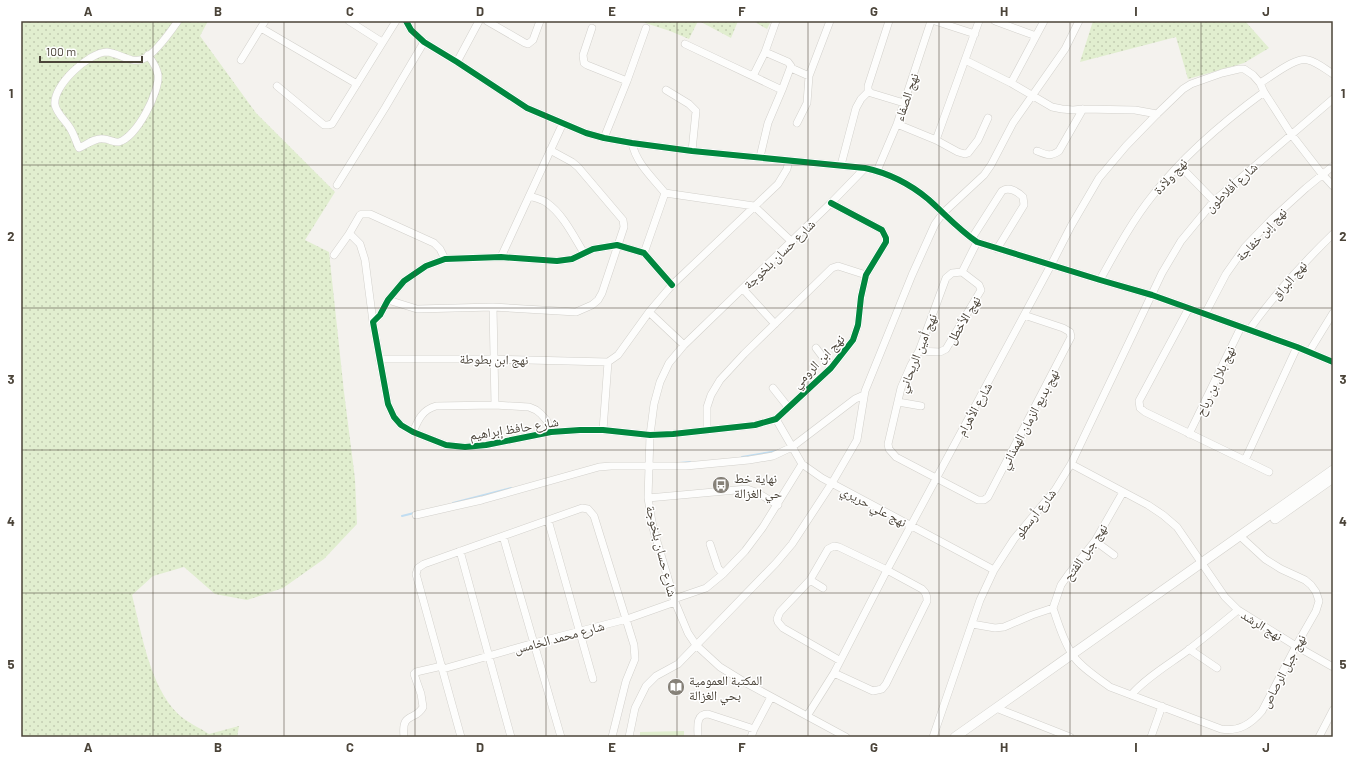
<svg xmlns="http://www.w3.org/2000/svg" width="1354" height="758" font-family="Barlow,'Noto Naskh Arabic',sans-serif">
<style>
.grass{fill:url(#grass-dots)}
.park{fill:#e1eecf}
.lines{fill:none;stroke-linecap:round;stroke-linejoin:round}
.stream{stroke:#c0ddf1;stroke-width:2}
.minor-casing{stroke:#d2d0cb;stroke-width:8}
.tertiary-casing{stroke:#d2d0cb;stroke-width:10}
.minor{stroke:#fdfdfc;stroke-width:7}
.tertiary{stroke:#fdfdfc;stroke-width:9}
.cycleway-casing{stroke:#fff;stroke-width:8}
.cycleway{stroke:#00873e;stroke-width:6}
.grid{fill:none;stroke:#4b4439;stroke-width:1;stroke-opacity:0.55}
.labels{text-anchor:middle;stroke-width:3;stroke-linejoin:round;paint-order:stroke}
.street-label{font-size:13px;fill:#4b4439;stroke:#fff}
.poi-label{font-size:13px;fill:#4b4439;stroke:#fff;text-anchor:start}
.neatline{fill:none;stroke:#4b4439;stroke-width:1.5}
.grid-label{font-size:13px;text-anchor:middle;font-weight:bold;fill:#4b4439}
</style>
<defs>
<pattern id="grass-dots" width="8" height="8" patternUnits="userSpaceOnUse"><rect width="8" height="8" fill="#e1eecf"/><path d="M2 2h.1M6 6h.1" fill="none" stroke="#c3cdb2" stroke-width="1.8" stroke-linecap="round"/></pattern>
</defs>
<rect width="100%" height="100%" fill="#f4f2ee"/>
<path class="grass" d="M21,21H208L200,36L256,113L335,192L305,240L329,252L344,392L355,479L357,524L324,559L283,588L247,600L215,594L184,567L153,576L132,595C141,631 150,687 178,714C185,721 200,728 209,734L239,726L237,737H21Z
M639,21H698L689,39L670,31Z
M699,21H738L731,38Z
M753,21H771L767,29Z
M1093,21H1245L1269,48L1244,63L1188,79L1176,37L1080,62Z"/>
<path class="park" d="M684,731V737H640V732Z"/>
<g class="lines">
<path class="stream" d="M742,457L777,451
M679,463L690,462
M453,503L511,488
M402,516L414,513"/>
<defs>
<path id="minor" d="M349,21L382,42
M406,21L411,30L424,42L457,62L527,108L586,133L604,138L632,143L692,151L865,168C888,173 910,184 928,199C945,214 958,229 977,242L1100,280L1152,295L1297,347L1333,362
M487,21L525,43L528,44L533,40L540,21
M889,21L868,86V90L871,93L904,103
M935,21L975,34
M995,21L1036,36
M261,28L357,84
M592,28L583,55L584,63L587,65L627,81
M685,44L782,90L768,123L760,157
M765,52L788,62L791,66L782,90
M148,55C152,61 157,67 158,75C160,91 137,137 119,142C114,143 109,139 104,139C96,137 86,145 79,148C76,142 74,134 70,128C66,121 57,114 55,105C52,86 89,52 107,52C119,53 131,64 143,59C154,55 171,31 178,21
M241,60L265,21
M965,60L1011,83L1052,107L1062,109L1073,110L1083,109L1135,110L1157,114
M457,62L479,21
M791,68L809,76L830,21
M753,76L765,52L776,21
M1011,83L1044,21
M1260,83C1271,77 1296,56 1308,60C1317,62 1325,69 1333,74
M277,86L324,125H328L332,124L396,21
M666,90L689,104L696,111L692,151
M797,123L807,103L809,76
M897,124L936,140L958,152L965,154L968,153L978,140L988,118
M604,138L627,81L646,28
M936,140L979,21
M632,143C636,163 652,177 665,193L754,206L791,241
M1037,151C1047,155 1050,157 1059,151L1083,109
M841,165L856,108L861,99L869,91
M1179,165L1214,201
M877,171L897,124L931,21
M337,185L385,108L424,42
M529,196C535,198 542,199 547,203C563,214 574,237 584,253
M349,234L352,236L360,244L365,260L373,322
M972,238L1002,191C1009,186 1018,192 1023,197L1024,205L997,249
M977,242L962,272L952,273L946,278L919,351L911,365L901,388L888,444L889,449L896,457L978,500H984L988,497L1071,337L1070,332L1063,328L1024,315
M644,253L665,193
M334,255L349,234L360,215L362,214H370L434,243L440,249L445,259
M501,257L563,123
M1100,280C1116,251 1132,221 1153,195C1184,155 1223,122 1264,92
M672,285L644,253L617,245L593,249L572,259L557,261L501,257L445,259L426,266L404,281L388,300L380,315L373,322L388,404L394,417L401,425L413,432L446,445L465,447L486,445L551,432L580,430H603L650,435L673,434L755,425L776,419L831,368L853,340L858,325L861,297L866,275L886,242V238L882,230L831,203
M743,289L775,324
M388,300L417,309L493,307L576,312L592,305L598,300L602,293L624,227L623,220L578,167L572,162L550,150
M493,307L495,405
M1189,308L1139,401L1140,408L1145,412L1269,472
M649,312L684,345
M1205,314L1226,274L1245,247L1273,218L1306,188L1333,166
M1249,330C1274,295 1302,264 1333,234
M816,348L831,368
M919,351L940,352L946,349L981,290L979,285L962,272
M1309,352L1333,313
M379,359H493L608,362
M773,388L788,407
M898,402L921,406
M776,419L802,464L822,478L994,570
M603,430L608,362L618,355L649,312L672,285L778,184L787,169L789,160
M707,430V407L711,395L720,380L744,354L832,268L838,266L866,275
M413,432C418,420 422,410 436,406L495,405L529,407L536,410L541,414L547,421L551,432
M1189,434L1241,327
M1245,460L1297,347
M1071,464L1148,505L1163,515L1177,527L1225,597L1238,610L1296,646L1333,667
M1123,492L1095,541L1068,575L1061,585L1053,608C1058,623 1063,640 1072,654C1080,667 1098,678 1110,687L1221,729C1239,732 1251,724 1262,711L1296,646L1316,611L1319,601L1316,592L1311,585L1305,580L1281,569L1265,559L1240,536
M648,498L747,489L756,492L778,505
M416,515L482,500L599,467L611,466H686L749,460L773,456L792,447L855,399L864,395
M548,520L593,679
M503,536L561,737
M1095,541L1114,555
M710,544L718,568L723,574
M460,551L511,737
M810,580L823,588
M674,599L706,588L723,574L745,551L763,527L802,464
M972,624L995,628L1004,627L1032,615L1053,608
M1189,649L1217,668
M443,669L534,643L627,619L675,602
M834,673L873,691L882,689L886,684L927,601C927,595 926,593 922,589L887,570L839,547L834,546L828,549L810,580L780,612L777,619L778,622L783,628L839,660
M1131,695C1147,677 1168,665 1187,651C1204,638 1221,624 1238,610
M996,708L1070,737
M807,716L834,673L887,570L1051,265L1071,226L1099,178L1126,146L1157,114L1183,89L1191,84L1222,73L1239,69H1244L1253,75L1260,83L1264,92L1291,134L1322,174L1333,186
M404,737C401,711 415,722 423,707L421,694L414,674L416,672L442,666
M461,737L416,574L418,568L424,564L582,508L588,509L594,516L634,645L635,659L626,681L612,737
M629,737L635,708L646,686L656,676L678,664L776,563L792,544L832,483L857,440L865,391L912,275L935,224L943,213L984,175L991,165L1013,123L1065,49L1079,21
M698,737C698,728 695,714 708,714L754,729
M751,737L754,729L771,697
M846,737L746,683L720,667L696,645L688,633L675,602L653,528L648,498L650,435L654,404L660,382L669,363L684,345L831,203L865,168
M933,737L980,600L994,570L1014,539L1055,490L1071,464L1162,273L1181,241L1214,201L1333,99
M1151,737L1162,706
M1319,737L1333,710"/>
<path id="tertiary" d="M1275,519L1333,478
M955,737L1333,470"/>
</defs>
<use href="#minor" class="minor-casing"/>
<use href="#tertiary" class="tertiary-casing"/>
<use href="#minor" class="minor"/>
<use href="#tertiary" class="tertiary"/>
<defs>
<path id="cycleway" d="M406,21L411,30L424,42L457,62L527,108L586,133L604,138L632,143L692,151L865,168C888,173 910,184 928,199C945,214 958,229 977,242L1100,280L1152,295L1297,347L1333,362
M672,285L644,253L617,245L593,249L572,259L557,261L501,257L445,259L426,266L404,281L388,300L380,315L373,322L388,404L394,417L401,425L413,432L446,445L465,447L486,445L551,432L580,430H603L650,435L673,434L755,425L776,419L831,368L853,340L858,325L861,297L866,275L886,242V238L882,230L831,203"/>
</defs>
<use href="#cycleway" class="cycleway-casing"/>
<use href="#cycleway" class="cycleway"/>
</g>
<path class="grid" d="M153,21V737M284,21V737M415,21V737M546,21V737M677,21V737M808,21V737M939,21V737M1070,21V737M1201,21V737M21,165H1333M21,308H1333M21,450H1333M21,593H1333"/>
<defs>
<symbol id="bus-disc" viewBox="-11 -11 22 22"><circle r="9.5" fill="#868178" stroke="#fff"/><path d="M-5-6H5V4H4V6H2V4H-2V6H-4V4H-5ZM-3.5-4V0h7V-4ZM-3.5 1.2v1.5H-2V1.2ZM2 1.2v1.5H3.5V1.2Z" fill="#fff"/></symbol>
<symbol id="library-disc" viewBox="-11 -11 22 22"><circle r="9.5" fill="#868178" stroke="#fff"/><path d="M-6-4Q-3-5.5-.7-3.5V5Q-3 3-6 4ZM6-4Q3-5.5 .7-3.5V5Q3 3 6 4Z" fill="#fff"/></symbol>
</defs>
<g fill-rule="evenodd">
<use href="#bus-disc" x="711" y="475" width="20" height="20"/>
<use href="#library-disc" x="666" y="677" width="20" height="20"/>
</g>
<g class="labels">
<g class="street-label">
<text transform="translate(906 97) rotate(-71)" y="5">نهج الصفاء</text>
<text transform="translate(1170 176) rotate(-48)" y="5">نهج ولاّدة</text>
<text transform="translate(1231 187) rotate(-43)" y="5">شارع أفلاطون</text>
<text transform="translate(1261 234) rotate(-47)" y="5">نهج إبن خفاجة</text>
<text transform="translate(779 254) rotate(-44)" y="5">شارع حسان بلخوجة</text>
<text transform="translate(1289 280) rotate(-49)" y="5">نهج البراق</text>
<text transform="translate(963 320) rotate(-59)" y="5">نهج الأخطل</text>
<text transform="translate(917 353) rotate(-68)" y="5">نهج أمين الريحاني</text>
<text transform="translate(494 359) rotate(1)" y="5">نهج ابن بطوطة</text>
<text transform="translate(818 361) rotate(-46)" y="5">نهج ابن الرومي</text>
<text transform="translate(1215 381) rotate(-65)" y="5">نهج بلال بن رباح</text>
<text transform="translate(974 409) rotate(-61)" y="5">شارع الأهرام</text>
<text transform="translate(1029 419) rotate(-62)" y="5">نهج بديع الزمان الهمذاني</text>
<text transform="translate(514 428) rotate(-9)" y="5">شارع حافظ إبراهيم</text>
<text transform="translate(874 506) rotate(28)" y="5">نهج علي حريري</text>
<text transform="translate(1035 513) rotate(-52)" y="5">شارع أرسطو</text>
<text transform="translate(662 551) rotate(76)" y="5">شارع حسان بلخوجة</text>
<text transform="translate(1085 552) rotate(-55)" y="5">نهج جبل الفتح</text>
<text transform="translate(1262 625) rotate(32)" y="5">نهج الرشد</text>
<text transform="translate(559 637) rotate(-15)" y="5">شارع محمد الخامس</text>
<text transform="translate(1283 671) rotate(-62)" y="5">نهج جبل الرصاص</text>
</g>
<g class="poi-label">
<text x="734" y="483">نهاية خط<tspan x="734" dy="15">حي الغزالة</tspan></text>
<text x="689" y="685">المكتبة العمومية<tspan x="689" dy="15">بحي الغزالة</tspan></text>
</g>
</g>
<rect width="1354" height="758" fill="none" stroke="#ffffff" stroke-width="44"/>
<path d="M40 56v6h102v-6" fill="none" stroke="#4b4439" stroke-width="2"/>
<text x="46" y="56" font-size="12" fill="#4b4439" stroke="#ffffff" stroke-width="3" paint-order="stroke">100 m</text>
<rect x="22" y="22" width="1310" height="714" class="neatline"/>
<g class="grid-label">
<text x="88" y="16">A</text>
<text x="218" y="16">B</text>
<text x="350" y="16">C</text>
<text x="480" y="16">D</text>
<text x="612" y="16">E</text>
<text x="742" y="16">F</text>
<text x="874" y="16">G</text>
<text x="1004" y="16">H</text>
<text x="1136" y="16">I</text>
<text x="1266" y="16">J</text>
<text x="11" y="98">1</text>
<text x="1343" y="98">1</text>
<text x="11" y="241">2</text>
<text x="1343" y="241">2</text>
<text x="11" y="384">3</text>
<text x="1343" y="384">3</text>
<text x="11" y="526">4</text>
<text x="1343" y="526">4</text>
<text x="11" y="669">5</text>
<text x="1343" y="669">5</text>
<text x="88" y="752">A</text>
<text x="218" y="752">B</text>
<text x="350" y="752">C</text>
<text x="480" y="752">D</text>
<text x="612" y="752">E</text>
<text x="742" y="752">F</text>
<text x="874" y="752">G</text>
<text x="1004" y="752">H</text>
<text x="1136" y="752">I</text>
<text x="1266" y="752">J</text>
</g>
</svg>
